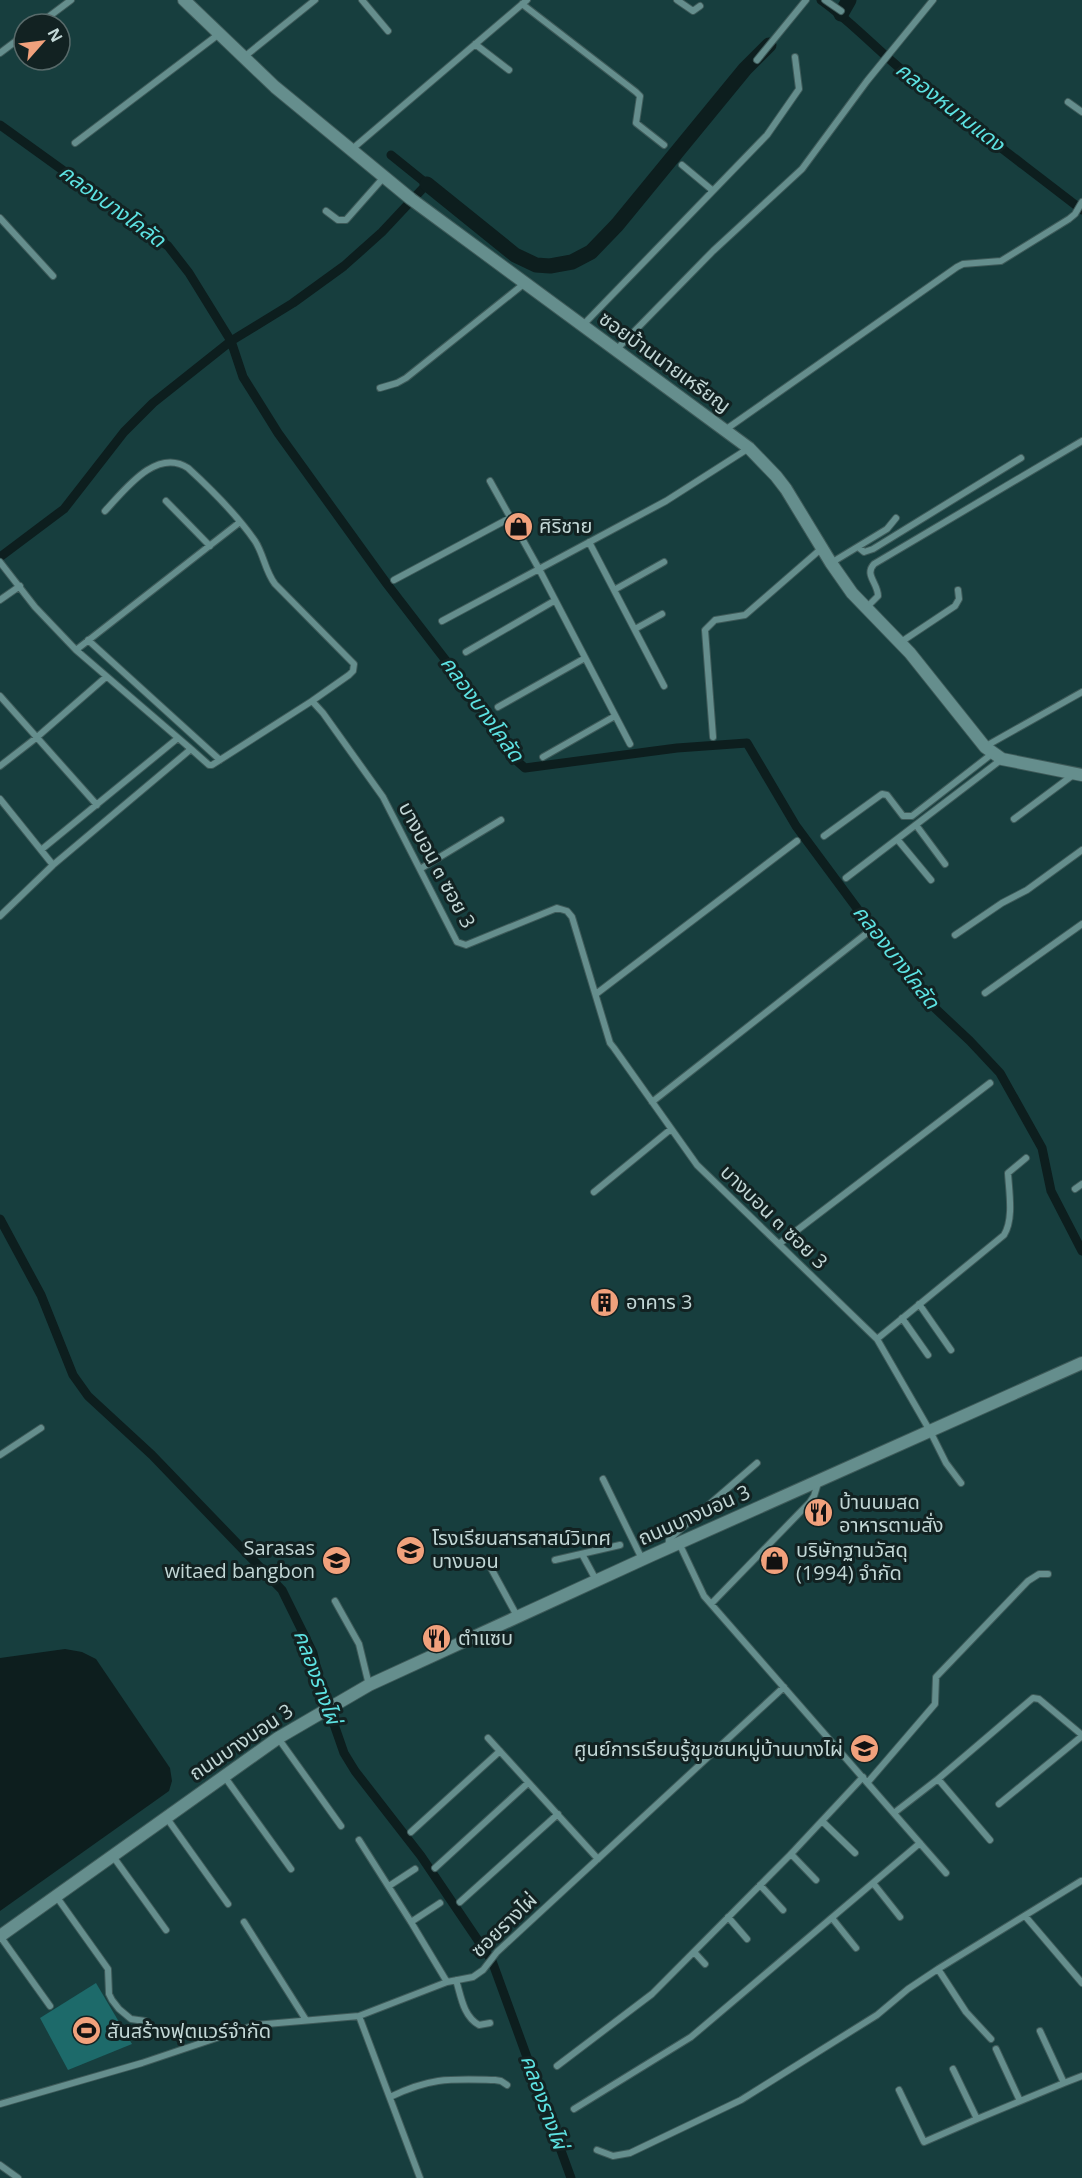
<svg xmlns="http://www.w3.org/2000/svg" width="1082" height="2178" font-family="'Open Sans','Noto Sans Thai',sans-serif">
<style>
.green{fill:#1d6a6a}
.water{fill:#0d1e1e}
.lines{fill:none;stroke-linecap:round;stroke-linejoin:round}
.canal{stroke:#0d1e1e;stroke-width:9}
.river{stroke:#0d1e1e;stroke-width:15}
.street-casing{stroke:#3e5a59;stroke-width:8}
.secondary-casing{stroke:#3e5a59;stroke-width:14}
.street{stroke:#658e8d;stroke-width:6}
.secondary{stroke:#658e8d;stroke-width:12}
.labels{text-anchor:middle;stroke-width:6;stroke-linejoin:round;paint-order:stroke}
.street-label{font-size:20px;fill:#c2d7d6;stroke:#122222}
.poi-label{font-size:20px;fill:#c2d7d6;stroke:#122222;text-anchor:start}
.water-label{font-size:21px;font-style:italic;fill:#5de2e2;stroke:#122222}
</style>
<rect width="100%" height="100%" fill="#173e3e"/>
<path class="green" d="M96,1983L132,2044L68,2070L40,2018Z"/>
<path class="water" d="M65,1649L82,1652L96,1659L170,1768L172,1781L169,1791L0,1911V1658Z"/>
<g class="lines">
<path class="canal" d="M821,0C852,22 878,51 908,75C965,121 1024,165 1082,210
M0,125L168,246L189,273L231,341L243,377L278,433L387,584L484,710L509,754L525,768L677,748L747,743L796,826L922,996L970,1041L1000,1073L1042,1148L1051,1191L1082,1251
M0,557L64,509L124,432L153,403L231,341L293,303L344,266L382,232L427,184L391,155
M0,1219L41,1295L73,1375L88,1396L152,1455L282,1590L313,1653L321,1687L344,1753L355,1771L421,1856L492,1961L571,2178"/>
<path class="river" d="M841,14L849,0
M427,184L515,255L536,265L550,266L572,262L591,252L617,225L745,69L769,45"/>
<defs>
<path id="street" d="M362,0L388,31
M677,0L693,11L700,6
M825,0L841,11
M522,4L636,92L640,96L636,123L664,145
M39,24L71,0
M475,44L509,70
M0,53L24,35
M244,57L315,0
M757,60L806,0
M1068,102L1082,112
M75,143L219,34
M351,150L527,0
M682,165L712,190
M326,211L338,220H346L384,177
M0,218L53,276
M583,325L767,135L799,89L795,57
M616,350L713,251L802,169L867,81L933,0
M380,388L397,383L406,378L525,283
M725,430L957,267L963,264L1001,261L1069,219L1075,214L1082,202
M490,481L539,569L630,744
M166,501L210,546
M105,511C124,491 156,447 188,468C212,490 237,515 255,541C264,555 265,571 275,584L354,664L353,671L349,675L312,701L323,713L383,797L457,942L466,945L557,908L567,911L572,917L610,1043L614,1048L697,1165L877,1339L930,1431L946,1463L961,1483
M589,542L664,686
M858,547L864,552L873,549L1021,458
M0,562L35,607L76,650L191,749
M831,563L887,529L896,518
M394,580L510,518
M614,590L664,562
M0,600L20,586
M867,607L878,596C878,583 864,575 874,564L1082,441
M442,621L666,501L749,448
M635,629L662,614
M88,640L220,760
M901,642L955,606L959,599L958,590
M76,650L240,522
M466,652L554,601
M0,696L97,805
M498,707L585,658
M713,737L705,630L715,620L745,615L822,548
M986,746L1082,692
M543,757L615,716
M0,766L36,738L106,677
M0,799L53,865
M1014,819L1073,775
M916,825L945,864
M824,836L882,794L887,795L903,816H912L993,753
M897,839L931,880
M41,850L178,738
M420,869L501,820
M846,878L1002,759
M0,916L53,865L191,749L209,765H212L312,701
M955,935L1002,903L1027,890L1082,850
M985,993L1082,924
M596,994L797,841
M652,1102L867,933
M1075,1189L1082,1184
M594,1192L671,1129
M779,1244L990,1083
M919,1304L951,1350
M902,1318L928,1355
M877,1339L1004,1235C1014,1219 1009,1192 1008,1173L1026,1158
M0,1455L41,1428
M603,1479L642,1559
M679,1543L704,1596L946,1873
M668,1548L669,1540L675,1534L757,1463
M582,1554L596,1580
M486,1559L517,1616
M555,1560L620,1545
M335,1601L359,1644L369,1685
M711,1604L810,1502L814,1496L818,1483
M278,1738L341,1826
M488,1738L598,1859
M224,1776L291,1869
M938,1779L990,1840
M868,1782L935,1704L936,1677L1028,1581L1039,1574H1048
M999,1804L1082,1736
M894,1813L938,1779L1033,1698L1039,1699L1082,1735
M166,1817L228,1904
M822,1821L855,1853
M411,1832L500,1751
M359,1840L411,1922L447,1982
M791,1854L816,1880
M112,1855L166,1930
M435,1868L528,1783
M873,1883L900,1917
M760,1885L783,1910
M389,1886L415,1869
M56,1896L108,1969L109,1994L112,2000L119,2009L131,2019L145,2021
M460,1902L558,1814
M1025,1916L1082,1983
M728,1917L747,1939
M832,1918L856,1948
M244,1922L306,2020
M411,1922L440,1903
M0,1936L50,2006
M694,1952L705,1964
M938,1969L966,2012L991,2039
M456,1980C461,1996 463,2016 479,2025L490,2023
M359,2016L420,2178
M1040,2031L1064,2083L1082,2076
M996,2049L1020,2101
M557,2066L652,1994L791,1854L863,1777
M899,2090L924,2142L977,2119L953,2069
M390,2097C432,2077 450,2079 495,2080L501,2081L507,2085
M0,2104L142,2063L255,2025L359,2016L447,1982L473,1977L483,1970L497,1952L784,1687
M574,2109L691,2037L920,1843
M977,2119L1064,2083
M597,2150L613,2156L630,2153L741,2100L877,2015L908,1989L938,1969L1081,1881
M0,2165L18,2178"/>
<path id="secondary" d="M184,0L275,87L411,199L749,448L776,476L786,489L831,563L852,593L910,653L985,747L1002,759L1082,775
M0,1936L278,1738L369,1685L650,1556L1082,1363"/>
</defs>
<use href="#street" class="street-casing"/>
<use href="#secondary" class="secondary-casing"/>
<use href="#street" class="street"/>
<use href="#secondary" class="secondary"/>
</g>
<defs>
<symbol id="shop-disc" viewBox="-11 -11 22 22"><circle r="9.5" fill="#f1a17c" stroke="#122222"/><path d="M-5-2.5h2.3a2.7 3.5 0 0 1 5.4 0H5L5.5 6h-11ZM-1.5-2.5h3a1.5 2.3 0 0 0-3 0Z" fill="#111"/></symbol>
<symbol id="building-disc" viewBox="-11 -11 22 22"><circle r="9.5" fill="#f1a17c" stroke="#122222"/><path d="M-4-6H4V6H1V3H-1V6H-4ZM-2.5-4.3h1.7v1.8h-1.7ZM.8-4.3h1.7v1.8H.8ZM-2.5-1h1.7V.8h-1.7ZM.8-1h1.7V.8H.8Z" fill="#111"/></symbol>
<symbol id="restaurant-disc" viewBox="-11 -11 22 22"><circle r="9.5" fill="#f1a17c" stroke="#122222"/><path d="M-5-6h1v4h1v-4h1v4h1v-4h1v5L-1.5 .5V6h-2V.5L-5-1ZM5-6V6H3V1.5H1.5Q1.5-4 5-6Z" fill="#111"/></symbol>
<symbol id="school-disc" viewBox="-11 -11 22 22"><circle r="9.5" fill="#f1a17c" stroke="#122222"/><path d="M0-5L7-2L0 1L-7-2ZM-4 1L0 2.5L4 1V4Q0 6-4 4Z" fill="#111"/></symbol>
<symbol id="stadium-disc" viewBox="-11 -11 22 22"><circle r="9.5" fill="#f1a17c" stroke="#122222"/><path d="M0-5a6.5 5 0 1 0 0 10a6.5 5 0 1 0 0-10ZM-3.5-1.8h7v3.6h-7Z" fill="#111"/></symbol>
</defs>
<g fill-rule="evenodd">
<use href="#shop-disc" x="502" y="510" width="33" height="33"/>
<use href="#building-disc" x="588" y="1286" width="33" height="33"/>
<use href="#restaurant-disc" x="802" y="1496" width="33" height="33"/>
<use href="#school-disc" x="394" y="1534" width="33" height="33"/>
<use href="#school-disc" x="320" y="1544" width="33" height="33"/>
<use href="#shop-disc" x="758" y="1544" width="33" height="33"/>
<use href="#restaurant-disc" x="420" y="1622" width="33" height="33"/>
<use href="#school-disc" x="848" y="1732" width="33" height="33"/>
<use href="#stadium-disc" x="70" y="2014" width="33" height="33"/>
</g>
<g class="labels">
<g class="street-label">
<text transform="translate(665 362) rotate(36)" y="7">ซอยบ้านนายเหรียญ</text>
<text transform="translate(437 865) rotate(62)" y="7">บางบอน ๓ ซอย 3</text>
<text transform="translate(774 1217) rotate(44)" y="7">บางบอน ๓ ซอย 3</text>
<text transform="translate(694 1515) rotate(-24)" y="7">ถนนบางบอน 3</text>
<text transform="translate(241 1742) rotate(-34)" y="7">ถนนบางบอน 3</text>
<text transform="translate(504 1925) rotate(-44)" y="7">ซอยรางไผ่</text>
</g>
<g class="poi-label">
<text x="539" y="533">ศิริชาย</text>
<text x="626" y="1309">อาคาร 3</text>
<text x="839" y="1509">บ้านนมสด<tspan x="839" dy="23">อาหารตามสั่ง</tspan></text>
<text x="432" y="1545">โรงเรียนสารสาสน์วิเทศ<tspan x="432" dy="23">บางบอน</tspan></text>
<text x="315" y="1555" text-anchor="end">Sarasas<tspan x="315" dy="23">witaed bangbon</tspan></text>
<text x="796" y="1557">บริษัทฐานวัสดุ<tspan x="796" dy="23">(1994) จำกัด</tspan></text>
<text x="458" y="1645">ตำแซบ</text>
<text x="843" y="1756" text-anchor="end">ศูนย์การเรียนรู้ชุมชนหมู่บ้านบางไผ่</text>
<text x="107" y="2038">สันสร้างฟุตแวร์จำกัด</text>
</g>
<g class="water-label">
<text transform="translate(950 107) rotate(38)" y="7">คลองหนามแดง</text>
<text transform="translate(112 206) rotate(36)" y="7">คลองบางโคลัด</text>
<text transform="translate(482 709) rotate(54)" y="7">คลองบางโคลัด</text>
<text transform="translate(896 957) rotate(52)" y="7">คลองบางโคลัด</text>
<text transform="translate(317 1677) rotate(70)" y="7">คลองรางไผ่</text>
<text transform="translate(544 2102) rotate(70)" y="7">คลองรางไผ่</text>
</g>
</g>
<g transform="translate(42 42) rotate(62)"><circle r="28" fill="#122222" stroke="#586a6a" stroke-width="1.5"/>
<path d="M0-4.5L10 22L0 15L-10 22Z" fill="#f1a17c"/>
<text y="-9" font-size="16" font-weight="bold" text-anchor="middle" fill="#c2d7d6">N</text>
</g>
</svg>
